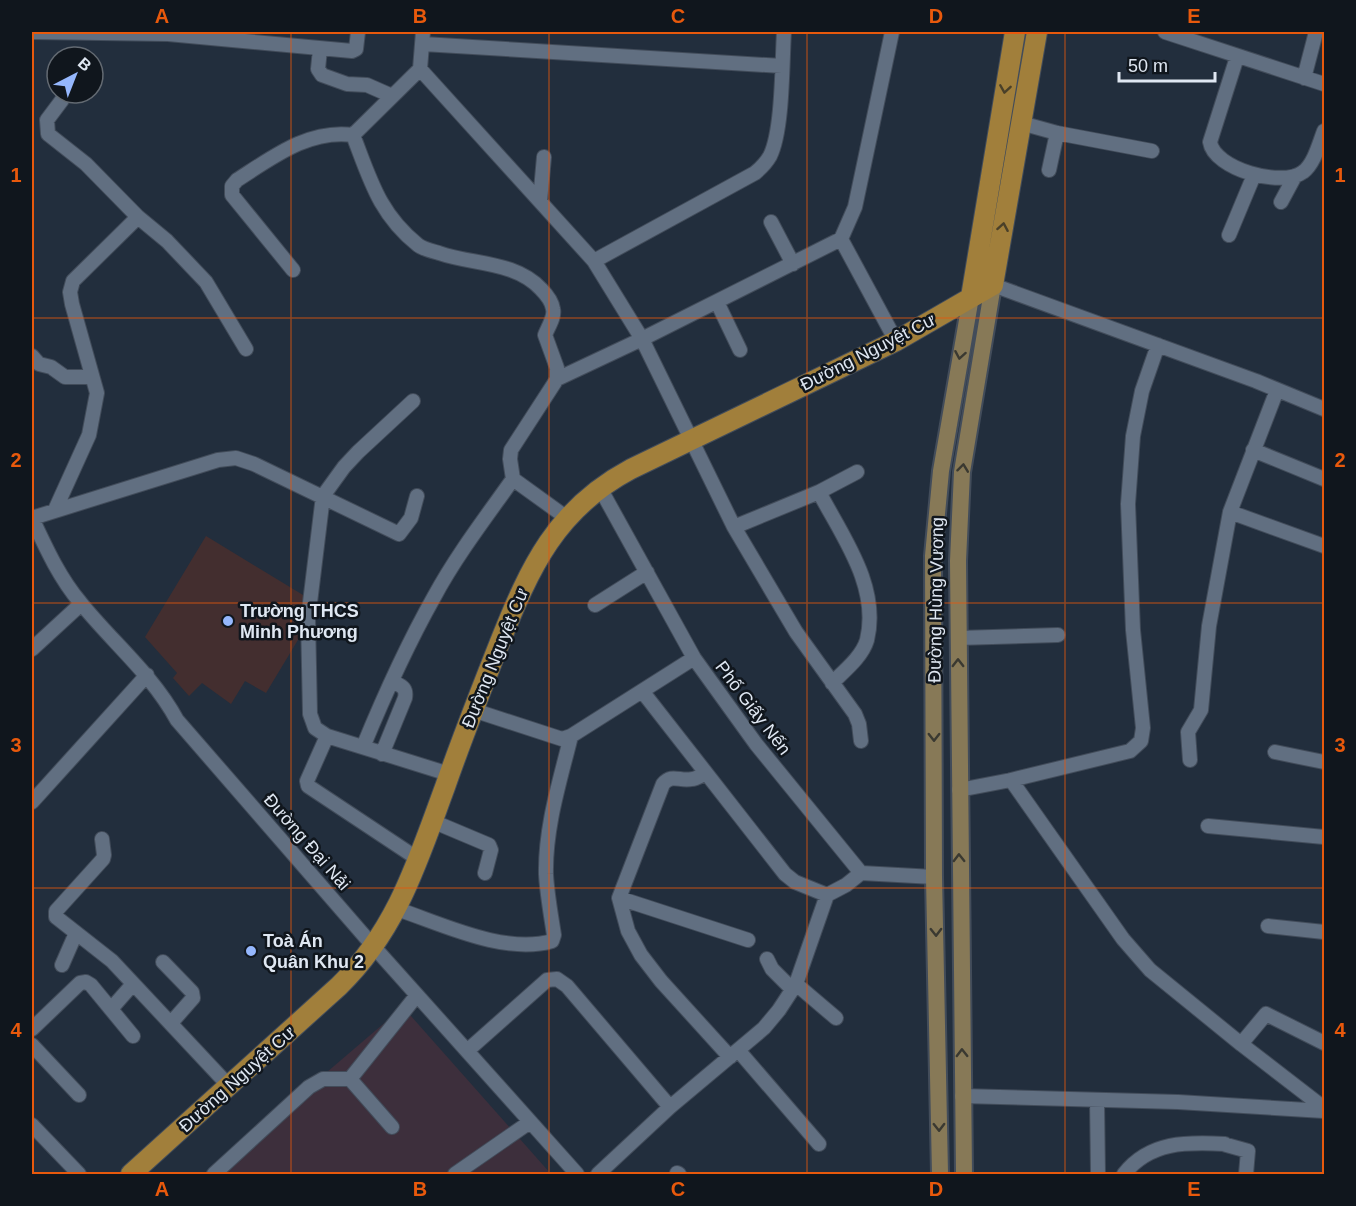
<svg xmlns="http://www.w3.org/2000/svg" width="1356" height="1206" font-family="Helvetica,sans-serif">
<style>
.industrial{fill:#3d2f3c}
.education{fill:#432e2f}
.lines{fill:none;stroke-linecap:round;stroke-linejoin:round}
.minor-casing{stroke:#424c5a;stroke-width:16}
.major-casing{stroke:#424c5a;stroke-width:20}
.highway-casing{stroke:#424c5a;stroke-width:22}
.minor{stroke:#616f81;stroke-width:14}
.major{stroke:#877957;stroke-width:16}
.highway{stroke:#a17f3b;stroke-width:20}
.oneway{stroke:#4a4029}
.oneway2{stroke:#3a3931}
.grid{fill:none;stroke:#e8590c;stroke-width:1.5;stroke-opacity:0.55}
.poi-dot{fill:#95b7fd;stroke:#10161d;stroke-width:2}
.labels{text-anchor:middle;stroke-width:5;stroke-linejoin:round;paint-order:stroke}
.street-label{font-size:18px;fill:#dfe7f2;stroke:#10161d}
.poi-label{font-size:18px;font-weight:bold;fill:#dfe7f2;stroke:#10161d;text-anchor:start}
.neatline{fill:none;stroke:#e8590c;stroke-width:2}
.grid-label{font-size:20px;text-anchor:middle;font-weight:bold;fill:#e8590c}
</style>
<rect width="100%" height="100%" fill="#222e3d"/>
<path class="industrial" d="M403,1007L551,1174H208Z"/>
<path class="education" d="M206,536L308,598L296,618L307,625L266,693L245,681L231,704L202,683L189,696L173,678L177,673L145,637Z"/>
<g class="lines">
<defs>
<path id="minor" d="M32,32L168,34L352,51L356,49L358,32
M423,32L420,69L594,261L642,339L734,527L796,632L855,714L859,724L861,741
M1165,32L1324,84
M423,44L782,66
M320,49L318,69L322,75L347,84L367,85L392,96
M1237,57L1210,142C1214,169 1282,188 1303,172C1314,164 1319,144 1324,131
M1304,78L1316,32
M62,100L47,120L48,134L86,164L138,217L167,241L206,282L246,349
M1021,123L1057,133L1152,151
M353,135C370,179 379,214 418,245C423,249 432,251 439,253C473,265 515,261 541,289C546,294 552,302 553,309C555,317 548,327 545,335L557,368V379
M353,135L420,69
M1049,170L1057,133
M540,201L544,157
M1281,202L1295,176
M771,222L793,264
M1229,235L1254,175
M841,239L896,341
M594,261L755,173C761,168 766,163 770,156C783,130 782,62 784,32
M293,270L232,195V186L237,180C273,157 309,129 353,135
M993,285L1256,381L1324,409
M717,302L740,350
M32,356L39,364L51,367L65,377H92
M413,401L358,452L344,467L323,496L308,619L310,714L315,728L327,736L449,774
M1253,450L1324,479
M600,488L694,658L756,744L861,873L934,877
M819,492L857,472
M55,510L89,435L97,393L72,304L70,292L73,281L138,217
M1230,512L1324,546
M32,518C46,548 59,577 80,602C112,642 152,674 177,720L374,947L577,1174
M32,518L218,460L236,458L254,464L399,534L411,518L417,496
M567,518L513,479L510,459L511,450L557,379L642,339L841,239L855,207L892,32
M734,527L819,492C842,536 880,586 867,640C862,657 844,671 832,683
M595,605L647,572
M958,638L1058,635
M32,649L81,604
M642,691L785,874L795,882L827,895
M473,710L562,739L571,736L694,658
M327,736L307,781L308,786L418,859
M363,747C384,696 407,645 434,597C456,556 486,517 513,479
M1275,752L1324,762
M382,754L405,698C407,687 401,686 392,681
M1190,760L1188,732L1201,710L1209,626L1230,512L1277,390
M706,773C702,775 696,779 692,779C680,782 672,773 663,784L619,898L628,931L641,955L661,981L730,1057
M1011,780L1123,939L1150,970L1241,1044L1324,1108
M959,790L1011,780L1130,751L1141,741L1143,728L1133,630L1128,504L1133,436L1142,391L1158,345
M32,802L147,675
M432,821L489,845L491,850L485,873
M1208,826L1324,837
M102,839L104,855L103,859L56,911V917L112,961L230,1087
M619,898L748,940
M397,909C442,924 505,955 552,941L554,935C551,915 547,894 546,874C545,827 560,781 571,736
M1268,926L1324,932
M767,959L772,969L792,989
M163,962L192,992L193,998L171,1023
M62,965L76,933
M796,984L836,1018
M111,1009L133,984
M32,1029L80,983L86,982L91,985L133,1036
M1241,1044L1266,1014L1324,1043
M32,1045L79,1095
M738,1050L819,1144
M467,1051L547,980L557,979L567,986L670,1107
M350,1079L417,995
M962,1096L1178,1102L1324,1111
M1097,1100L1098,1174
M32,1125L79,1174
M1223,1144L1248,1151L1246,1174
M677,1173L679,1174
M214,1174L309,1087L323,1079H350L392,1127
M455,1174L530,1122
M598,1174L670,1107L764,1028L779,1010L796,984L827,895L846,885L861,873
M1124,1174C1150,1141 1187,1142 1225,1144"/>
<path id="major" d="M940,1174L934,877L933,556L941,471L971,297
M964,1174L958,561L962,472L993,285"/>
<path id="highway" d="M971,297L1015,32
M131,1174L339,986C397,930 418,860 445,787C462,738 481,690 500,642C530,567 556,509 631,469L896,341L993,285L1037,32"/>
</defs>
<use href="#minor" class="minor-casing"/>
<use href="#major" class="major-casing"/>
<use href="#highway" class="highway-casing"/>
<use href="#minor" class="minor"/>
<use href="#major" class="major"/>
<use href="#highway" class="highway"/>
</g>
<defs><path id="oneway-chevron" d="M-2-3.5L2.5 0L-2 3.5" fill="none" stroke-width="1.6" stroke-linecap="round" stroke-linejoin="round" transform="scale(1.5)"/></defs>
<g class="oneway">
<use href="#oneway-chevron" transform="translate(1005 89) rotate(99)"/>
<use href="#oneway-chevron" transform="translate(1003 227) rotate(-80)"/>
</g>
<g class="oneway2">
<use href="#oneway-chevron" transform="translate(960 355) rotate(100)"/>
<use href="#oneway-chevron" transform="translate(963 468) rotate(-83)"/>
<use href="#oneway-chevron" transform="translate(958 663) rotate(-90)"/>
<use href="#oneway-chevron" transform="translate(934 737) rotate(90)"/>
<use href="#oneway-chevron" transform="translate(959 858) rotate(-91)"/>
<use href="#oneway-chevron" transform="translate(936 932) rotate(89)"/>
<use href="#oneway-chevron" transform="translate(962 1053) rotate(-91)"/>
<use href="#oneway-chevron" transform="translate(939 1127) rotate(89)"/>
</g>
<path class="grid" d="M291,32V1174M549,32V1174M807,32V1174M1065,32V1174M32,318H1324M32,603H1324M32,888H1324"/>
<g class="poi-dot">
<circle cx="228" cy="621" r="6"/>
<circle cx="251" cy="951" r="6"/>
</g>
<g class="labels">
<g class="street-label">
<text transform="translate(868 352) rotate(-27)" y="6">Đường Nguyệt Cư</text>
<text transform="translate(936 600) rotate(-89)" y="6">Đường Hùng Vương</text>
<text transform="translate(495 658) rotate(-68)" y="6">Đường Nguyệt Cư</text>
<text transform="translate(753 708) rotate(53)" y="6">Phố Giấy Nến</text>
<text transform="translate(307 842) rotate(49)" y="6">Đường Đại Nải</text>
<text transform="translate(237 1079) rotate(-42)" y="6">Đường Nguyệt Cư</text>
</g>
<g class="poi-label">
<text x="240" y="617">Trường THCS<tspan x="240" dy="21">Minh Phương</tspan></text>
<text x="263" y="947">Toà Án<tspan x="263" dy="21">Quân Khu 2</tspan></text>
</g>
</g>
<rect width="1356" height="1206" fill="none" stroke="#10161d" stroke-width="66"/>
<g transform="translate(75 75) rotate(42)"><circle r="28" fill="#10161d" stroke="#636a72" stroke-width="1.5"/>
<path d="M0-4.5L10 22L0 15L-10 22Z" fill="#95b7fd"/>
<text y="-9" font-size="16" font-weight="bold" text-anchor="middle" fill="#dfe7f2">B</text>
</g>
<path d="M1119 72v9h96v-9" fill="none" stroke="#dfe7f2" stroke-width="3"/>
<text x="1128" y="72" font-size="18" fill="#dfe7f2" stroke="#10161d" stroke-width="4.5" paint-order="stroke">50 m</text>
<rect x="33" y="33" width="1290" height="1140" class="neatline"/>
<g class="grid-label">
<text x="162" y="23">A</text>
<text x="420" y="23">B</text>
<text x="678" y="23">C</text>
<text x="936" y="23">D</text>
<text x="1194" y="23">E</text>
<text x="16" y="182">1</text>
<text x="1340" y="182">1</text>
<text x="16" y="467">2</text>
<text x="1340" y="467">2</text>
<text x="16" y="752">3</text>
<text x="1340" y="752">3</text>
<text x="16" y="1037">4</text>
<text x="1340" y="1037">4</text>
<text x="162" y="1196">A</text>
<text x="420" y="1196">B</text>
<text x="678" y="1196">C</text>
<text x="936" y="1196">D</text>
<text x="1194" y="1196">E</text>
</g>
</svg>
